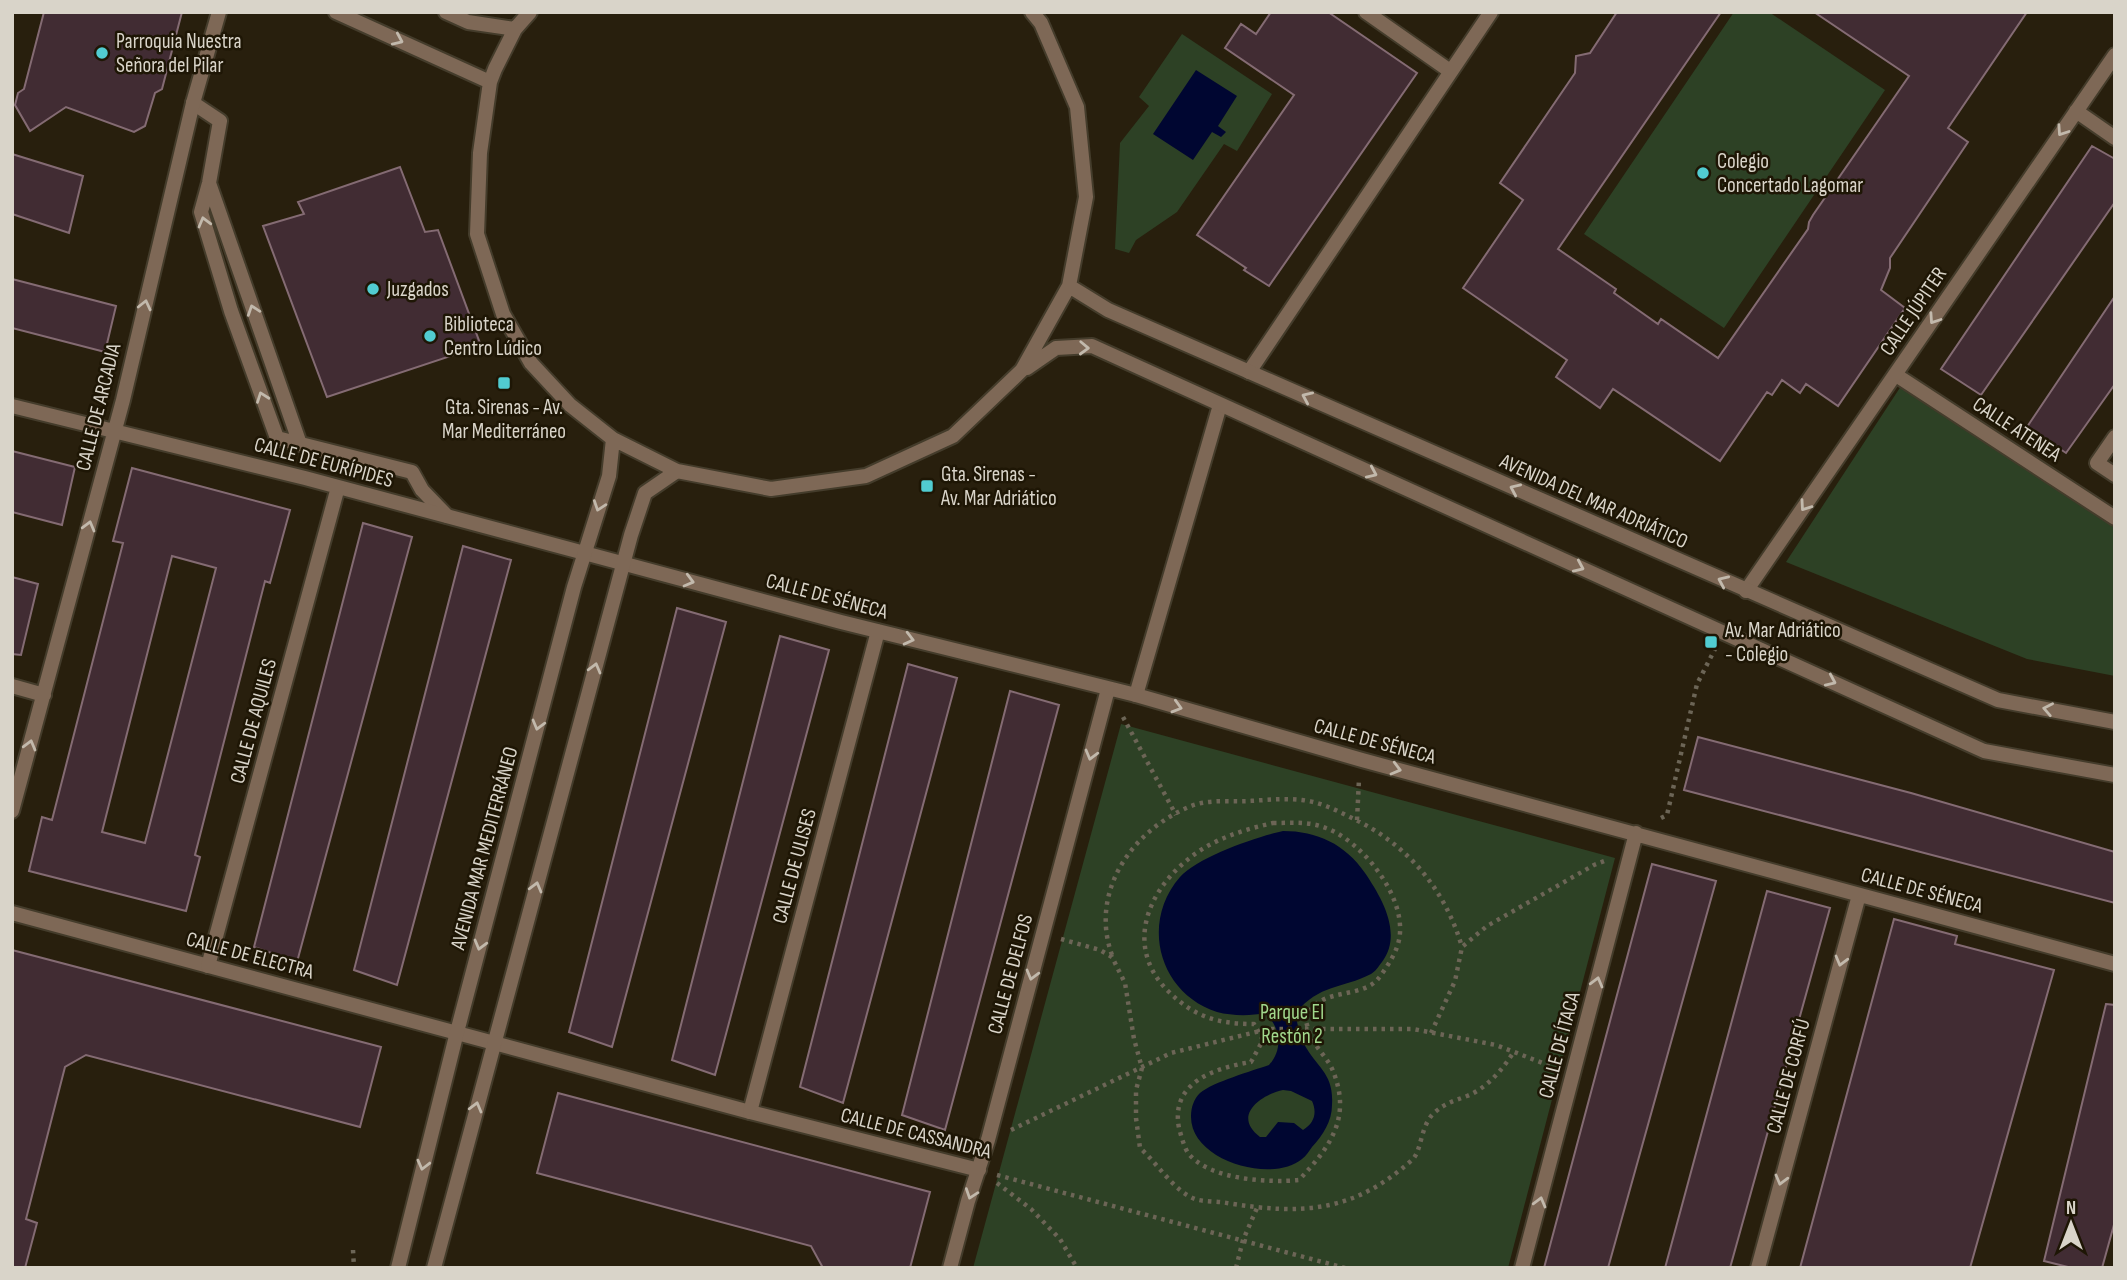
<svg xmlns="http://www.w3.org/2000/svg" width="2127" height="1280" font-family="'Sofia Sans Condensed',sans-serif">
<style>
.green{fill:#2d4125}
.water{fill:#000631;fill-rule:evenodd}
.building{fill:#412c33;stroke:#846b73;stroke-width:2;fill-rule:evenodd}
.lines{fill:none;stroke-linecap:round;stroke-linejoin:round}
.service-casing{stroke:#443c2b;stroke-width:18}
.pedestrian-casing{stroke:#443c2b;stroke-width:18}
.minor-casing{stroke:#443c2b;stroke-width:18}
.tertiary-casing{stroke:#443c2b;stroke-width:18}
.path{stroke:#6c6556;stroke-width:4.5;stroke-dasharray:3.5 5;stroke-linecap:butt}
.service{stroke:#7e6856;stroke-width:14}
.pedestrian{stroke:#7e6856;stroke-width:14}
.minor{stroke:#7e6856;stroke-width:14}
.tertiary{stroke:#7e6856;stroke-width:14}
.oneway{stroke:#c2b9ac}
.poi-dot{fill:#51ccd1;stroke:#1e1605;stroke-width:2.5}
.labels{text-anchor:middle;stroke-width:5;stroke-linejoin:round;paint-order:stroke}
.poi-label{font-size:21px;fill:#d9d4c9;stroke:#1e1605;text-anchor:start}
.street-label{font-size:21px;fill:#d9d4c9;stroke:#1e1605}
.park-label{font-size:21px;fill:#a1d88c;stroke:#1e1605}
</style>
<rect width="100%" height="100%" fill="#281f0d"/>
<path class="green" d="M1734,12H1769L1885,90L1724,328L1584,234Z
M1182,34L1272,94L1237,151L1224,144L1177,212L1136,240L1129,253L1115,249L1120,143L1149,106L1139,97Z
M1903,383L2115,527V676L2027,659L1786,562Z
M1121,724L1615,858L1508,1268H973Z"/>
<path class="water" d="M1196,70L1237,96L1218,126L1226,132L1221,137L1212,132L1193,160L1153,134Z
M1283,831C1317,831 1345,844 1365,873C1382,898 1403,934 1382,962C1378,967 1376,971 1371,974C1342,989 1319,984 1296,1013C1297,1024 1299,1034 1304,1044C1317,1068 1334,1073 1332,1105C1332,1121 1323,1135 1312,1147C1309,1151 1306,1156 1302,1159C1272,1184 1190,1161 1191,1116C1191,1107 1194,1099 1200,1093C1213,1082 1252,1071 1269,1065C1283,1050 1281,1027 1265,1013C1251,1016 1232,1016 1217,1012C1159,993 1140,923 1180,877C1198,857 1256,837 1283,831ZM1283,1090L1291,1091L1312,1101C1317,1112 1315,1123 1303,1130L1294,1123L1278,1122L1266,1137H1260C1232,1116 1260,1095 1283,1090Z"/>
<path class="building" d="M44,12H182L162,89L155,93L145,126L134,132L66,107L30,131L15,105L18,93L24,89Z
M1271,12H1328L1417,73L1269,286L1244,270L1246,268L1197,235L1294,95L1225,48L1241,24L1256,34Z
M1617,12H1721L1558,249L1616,289L1614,293L1658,324L1661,319L1718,358L1808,229L1809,222L1813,215L1909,76L1814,12H2027L1948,128L1968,142L1890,258V268L1881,290L1905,308L1838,406L1806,384L1800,393L1782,380L1772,395L1767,392L1720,461L1613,389L1600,408L1556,377L1567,360L1463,288L1523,200L1500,183L1575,73L1576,56L1590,53Z
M2092,146L2115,159V202L1981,395L1941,369Z
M12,154L83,176L69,233L12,214Z
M400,167L425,232L438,230L481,346L327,397L263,226L304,214L298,202Z
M12,279L116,306L105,352L12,328Z
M2115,296V384L2066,453L2027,427Z
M12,451L75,467L62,525L12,512Z
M132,468L290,510L270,583L265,581L195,855L200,857L186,911L29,871L42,817L52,820L123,543L113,541ZM172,556L216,568L145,843L102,832Z
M363,523L412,537L297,962L254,947Z
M463,546L511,560L397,985L354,970Z
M12,577L38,584L21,655L12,654Z
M677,608L726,622L612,1047L569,1032Z
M780,636L829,650L715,1075L672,1060Z
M908,664L957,678L843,1103L800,1087Z
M1010,691L1059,705L945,1130L902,1115Z
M1698,737L1911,793L2115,852V903L1684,790Z
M1652,864L1716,881L1608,1268H1544Z
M1767,891L1830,908L1730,1268H1665Z
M1894,919L1957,936L1955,944L2054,970L1970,1268H1800Z
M12,950L381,1047L360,1127L86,1055L65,1067L26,1219L37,1223L25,1268H12Z
M2106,1004L2115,1005V1221L2102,1268H2072L2044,1261Z
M558,1093L930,1192L910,1268H823L811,1246L537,1173Z"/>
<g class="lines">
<defs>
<path id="service" d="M193,103L220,121L209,183L201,212L231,311L277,438L412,472L422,490L447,516
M209,183L300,444"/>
<path id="pedestrian" d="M1366,12L1450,71
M1249,372L1491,12
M1896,375L2115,518
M1136,695L1220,405
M12,913L750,1112"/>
<path id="minor" d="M2076,111L2115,138
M12,406L305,478L841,622L1136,695L1362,760L2115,964
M2115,437L2097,463L2115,475
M1746,591L2115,55
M878,631L750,1112L979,1170
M12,686L44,695
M12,811L123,400L193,103L219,12
M208,966L338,487
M950,1268L968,1201L988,1140L1108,689
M1522,1268L1636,833
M1758,1268L1859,895"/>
<path id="tertiary" d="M336,12L490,82
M446,12L468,22L515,29
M530,12L515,29L495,69L490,82L480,153L477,234L503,314L531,363L570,405L613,439L677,471L771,489L866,476L953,436L1022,370L1069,286L1086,197L1077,107L1041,23L1032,12
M1069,286L1108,310L1998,700L2115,722
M1027,368L1056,348L1092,346L1984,751L2115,775
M398,1268L457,1032L574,587L609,476L613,439
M434,1268L631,535L645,493L677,471"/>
</defs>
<use href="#service" class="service-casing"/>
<use href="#pedestrian" class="pedestrian-casing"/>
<use href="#minor" class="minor-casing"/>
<use href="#tertiary" class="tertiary-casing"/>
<path class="path" d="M1123,717L1176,815
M1661,818L1667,815L1697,684L1715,649
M1357,820L1359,779
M1273,823C1291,823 1309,821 1326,828C1364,842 1413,904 1397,947C1393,958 1385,970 1378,979C1364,995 1336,991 1319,1002C1313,1005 1309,1012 1305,1018C1307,1025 1309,1032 1312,1039C1318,1050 1329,1060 1333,1071C1352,1118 1330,1147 1299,1180C1269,1183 1209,1180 1188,1153C1184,1147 1181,1135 1179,1128C1170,1082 1215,1068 1251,1062L1263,1040L1254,1024C1218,1024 1194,1017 1168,991C1126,949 1145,895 1186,861C1210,840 1242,830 1273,823Z
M1061,939L1100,950L1112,957L1125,983L1134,1039L1142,1068L1136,1090V1118L1140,1148C1157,1163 1174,1191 1195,1199C1204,1202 1217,1201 1227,1203C1301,1215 1353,1213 1412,1160C1422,1151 1420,1126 1434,1113C1445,1103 1454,1101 1467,1096C1487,1088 1502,1070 1513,1053
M1112,955C1089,892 1132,830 1191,806C1209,799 1230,802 1249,801C1267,800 1285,798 1302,800C1320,802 1336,810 1352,818C1407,844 1445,889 1462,947
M1431,1033L1455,981L1462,947L1487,926L1594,865L1607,860
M1011,1130L1171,1053L1268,1029H1413L1496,1045L1553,1067
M997,1175L1345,1268
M997,1183L1031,1209L1060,1239L1077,1268
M353,1250L354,1268
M1236,1268L1243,1240L1257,1208"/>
<use href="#service" class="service"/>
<use href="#pedestrian" class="pedestrian"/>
<use href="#minor" class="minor"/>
<use href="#tertiary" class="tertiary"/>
</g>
<defs><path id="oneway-chevron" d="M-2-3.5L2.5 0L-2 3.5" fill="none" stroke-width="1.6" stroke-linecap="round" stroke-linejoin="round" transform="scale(1.75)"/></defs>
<g class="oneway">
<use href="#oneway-chevron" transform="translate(398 40) rotate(24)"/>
<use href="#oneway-chevron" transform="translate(2062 131) rotate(124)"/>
<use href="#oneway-chevron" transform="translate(204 222) rotate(-105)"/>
<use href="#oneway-chevron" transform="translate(145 305) rotate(-77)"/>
<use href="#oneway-chevron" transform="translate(253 310) rotate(-109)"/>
<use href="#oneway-chevron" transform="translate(1934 319) rotate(124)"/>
<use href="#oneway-chevron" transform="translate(1084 348) rotate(2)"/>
<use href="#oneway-chevron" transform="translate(262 397) rotate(-110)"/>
<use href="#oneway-chevron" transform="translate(1307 397) rotate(-156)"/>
<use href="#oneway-chevron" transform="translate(1372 473) rotate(24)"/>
<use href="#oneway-chevron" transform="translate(1515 489) rotate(-156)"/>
<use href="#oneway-chevron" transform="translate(599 506) rotate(109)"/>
<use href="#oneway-chevron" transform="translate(1805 506) rotate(125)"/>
<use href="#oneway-chevron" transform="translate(89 526) rotate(-75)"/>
<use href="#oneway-chevron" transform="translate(1579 567) rotate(24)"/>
<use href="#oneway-chevron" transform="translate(689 581) rotate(15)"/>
<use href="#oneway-chevron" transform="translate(1723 581) rotate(-156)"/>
<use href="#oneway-chevron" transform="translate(909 639) rotate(14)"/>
<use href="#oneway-chevron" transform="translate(595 668) rotate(-75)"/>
<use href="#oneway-chevron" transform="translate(1831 681) rotate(24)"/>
<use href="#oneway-chevron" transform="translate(1177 707) rotate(16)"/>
<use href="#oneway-chevron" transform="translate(2048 709) rotate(-169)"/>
<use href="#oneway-chevron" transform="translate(538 725) rotate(105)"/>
<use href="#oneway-chevron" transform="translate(30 745) rotate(-75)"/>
<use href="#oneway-chevron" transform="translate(1091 755) rotate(105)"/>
<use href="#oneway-chevron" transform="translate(1396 769) rotate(15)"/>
<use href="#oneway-chevron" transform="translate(536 887) rotate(-75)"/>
<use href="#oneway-chevron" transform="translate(480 945) rotate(105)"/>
<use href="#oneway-chevron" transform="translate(1841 961) rotate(105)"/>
<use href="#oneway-chevron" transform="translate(1032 975) rotate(105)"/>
<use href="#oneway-chevron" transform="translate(1597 982) rotate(-75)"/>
<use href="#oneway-chevron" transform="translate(476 1107) rotate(-75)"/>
<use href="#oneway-chevron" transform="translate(423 1165) rotate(104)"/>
<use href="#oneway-chevron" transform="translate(1781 1180) rotate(105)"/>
<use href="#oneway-chevron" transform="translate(971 1194) rotate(109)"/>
<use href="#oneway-chevron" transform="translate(1540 1202) rotate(-75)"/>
</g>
<g class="poi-dot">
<circle cx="102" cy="53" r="7"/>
<circle cx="1703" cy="173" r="7"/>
<circle cx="373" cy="289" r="7"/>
<circle cx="430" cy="336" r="7"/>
<rect x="497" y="376" width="14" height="14" rx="3.5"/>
<rect x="920" y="479" width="14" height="14" rx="3.5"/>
<rect x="1704" y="635" width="14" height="14" rx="3.5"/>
</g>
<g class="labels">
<g class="poi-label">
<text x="116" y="48">Parroquia Nuestra<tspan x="116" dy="24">Señora del Pilar</tspan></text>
<text x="1717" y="168">Colegio<tspan x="1717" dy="24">Concertado Lagomar</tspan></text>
<text x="387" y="296">Juzgados</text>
<text x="444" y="331">Biblioteca<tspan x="444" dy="24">Centro Lúdico</tspan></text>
<text x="504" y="414" text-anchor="middle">Gta. Sirenas - Av.<tspan x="504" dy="24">Mar Mediterráneo</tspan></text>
<text x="941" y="481">Gta. Sirenas -<tspan x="941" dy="24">Av. Mar Adriático</tspan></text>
<text x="1725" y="637">Av. Mar Adriático<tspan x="1725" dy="24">- Colegio</tspan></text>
</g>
<g class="street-label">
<text transform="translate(1913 311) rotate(-56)" y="7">CALLE JÚPITER</text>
<text transform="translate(98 407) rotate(-76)" y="7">CALLE DE ARCADIA</text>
<text transform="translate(2017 429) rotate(33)" y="7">CALLE ATENEA</text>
<text transform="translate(324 462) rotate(15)" y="7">CALLE DE EURÍPIDES</text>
<text transform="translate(1594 501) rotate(24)" y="7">AVENIDA DEL MAR ADRIÁTICO</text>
<text transform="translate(827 596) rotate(15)" y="7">CALLE DE SÉNECA</text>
<text transform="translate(253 721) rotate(-75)" y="7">CALLE DE AQUILES</text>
<text transform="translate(1375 741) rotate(15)" y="7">CALLE DE SÉNECA</text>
<text transform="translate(484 848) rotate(-75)" y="7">AVENIDA MAR MEDITERRÁNEO</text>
<text transform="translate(794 866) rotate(-75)" y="7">CALLE DE ULISES</text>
<text transform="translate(1922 890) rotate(15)" y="7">CALLE DE SÉNECA</text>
<text transform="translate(250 955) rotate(15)" y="7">CALLE DE ELECTRA</text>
<text transform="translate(1010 974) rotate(-75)" y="7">CALLE DE DELFOS</text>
<text transform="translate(1559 1045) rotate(-75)" y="7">CALLE DE ÍTACA</text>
<text transform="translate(1788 1076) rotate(-75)" y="7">CALLE DE CORFÚ</text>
<text transform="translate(916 1133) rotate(14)" y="7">CALLE DE CASSANDRA</text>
</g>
<g class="park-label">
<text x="1292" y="1019">Parque El<tspan x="1292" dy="24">Restón 2</tspan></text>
</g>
</g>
<rect width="2127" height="1280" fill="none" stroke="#d9d4c9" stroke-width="28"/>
<g transform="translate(2071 1224)" stroke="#1e1605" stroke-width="5" paint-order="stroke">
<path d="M0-5L12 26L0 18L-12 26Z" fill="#d9d4c9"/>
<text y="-10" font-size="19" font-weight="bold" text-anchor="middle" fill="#d9d4c9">N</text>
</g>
</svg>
